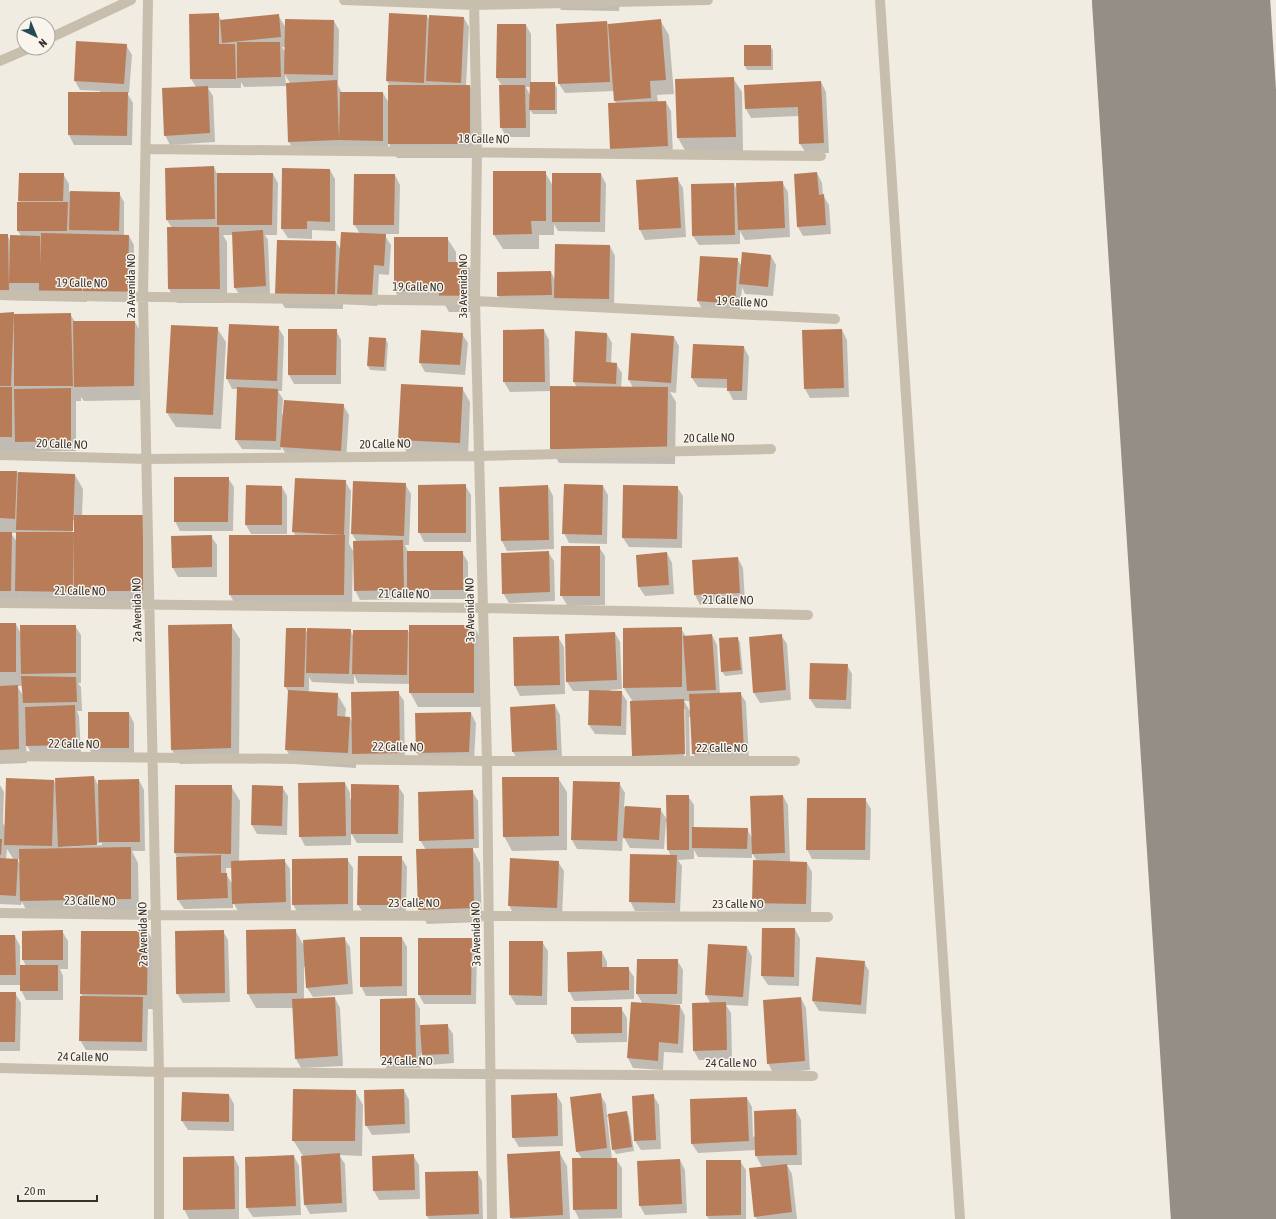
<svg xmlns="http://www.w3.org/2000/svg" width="1276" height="1219" font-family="'Asap Condensed',sans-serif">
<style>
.shadow{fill:#0003;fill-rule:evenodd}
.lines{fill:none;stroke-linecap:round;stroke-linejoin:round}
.runway{stroke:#948e86;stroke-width:178}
.building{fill:#b87d58}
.minor{stroke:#c8beae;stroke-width:10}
.labels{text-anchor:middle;stroke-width:3;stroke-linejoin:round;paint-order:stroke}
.street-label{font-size:12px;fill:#37312c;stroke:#f9f5ed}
</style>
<rect width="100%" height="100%" fill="#f1ece1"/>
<path class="shadow" d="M556,0H620L619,11L561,10Z
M218,14L221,20L278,15L286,28L334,21L339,30L338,85L342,93H383L389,103L390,86L387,81L427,16L430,21L464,18L469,27L466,86H470L478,100V158H397L388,142V150L295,152L289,142L287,86L244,87L241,82V88H208L213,96L215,142L170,145L165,135L196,87L191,79L190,15ZM282,47H285V52ZM285,75L290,83L286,84Z
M660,20L669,35L674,94L657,95L658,102H666L671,111L673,155L617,158L611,148L617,104L615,101V91L565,93L559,84L607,22L608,25Z
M526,25L531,34V83H554L557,88V114H533L530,110V137H506L501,127L502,86L497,78ZM526,87H531L530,95Z
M126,45L132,55L129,93H127L133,103L132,145H74L69,135L100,93V91L80,90L75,81Z
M770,46L773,50V70H747L745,66Z
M733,78L742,92L743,151L686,152L678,138L676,80Z
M821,82L826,92L829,153H806L800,144L799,116L751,118L746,109Z
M214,167L217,174H273L278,183L277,235H265L268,240L270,295L241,297L235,288L233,235H223L227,242V303H177L169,289L168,228H172L167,220L166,169Z
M330,170L335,179V231L312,230V239L288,238L282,229Z
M545,172L553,186L601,174L606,184L605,232L558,231L554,224V235H539V249H503L494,235Z
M817,173L822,183L823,195L829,205L831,234L803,236L798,227Z
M63,174L69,184V192L119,193L124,202V236H129L134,245L133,302L89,301L87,297V302L0,300V235H7L11,242L21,236L18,231L20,203L19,201Z
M395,175L400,185L399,234H384L391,245L389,275L379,274L377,306L343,304V309L285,308L276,294L336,242L341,250L360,234L354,224Z
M677,178L683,188L686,237L645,240L640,230L637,181Z
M782,182L788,192L790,237L745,240L740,231V244L699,245L693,236L734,184L737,190Z
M447,238L456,252V263H467L475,277V312H449L445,305H403L395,291Z
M610,246L615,256L614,308L504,305L498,296L551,272L555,280Z
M771,256L776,265L773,296L745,294L742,287L740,313L703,311L698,301L701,257L737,259L742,267Z
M13,313L14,315L70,314L75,322H135L143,336L142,400L84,401L81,397V401H76V451H0V314Z
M229,325L278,327L284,337L282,391H278L283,399L282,414L343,405L349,415L346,460L287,456L281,446V450L242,449L236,440L238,389H232L227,379Z
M217,328L226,342L221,429L176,427L167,413Z
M336,330L341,340V384H294L289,375Z
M544,330L549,340L550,387L577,388L574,382L607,334L612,343L611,364H616L622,373L621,388H633L629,380L632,334L674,337L679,346L676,393L670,392L676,402L675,464L559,463L551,449V391L510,392L504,382V331Z
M842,330L847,340L849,397L810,398L805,389Z
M462,334L468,343L465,375L425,372L420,363Z
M386,339L388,344L386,371L370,370L368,366Z
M744,347L749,357L747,400H733L728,390V388L698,387L692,378Z
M462,388L470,402L468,457L408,454L399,440Z
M0,472L75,475L83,489L82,516H142L151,605H24L19,597V605H0ZM73,520H75L76,533H72ZM11,533H17V542Z
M228,478L234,487L233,531H180L175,521Z
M296,479L345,481L351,491L349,544L353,551L352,609H238L230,595L296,536L293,532Z
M405,484L411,494L409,545H405L408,552H462L468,562V599H413L409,592V599L360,600L355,590L357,542L352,534Z
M465,485L471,495V542H424L419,532Z
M548,486L553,496L554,549L507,551L502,541L500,488Z
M603,486L608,495L607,544L569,543L564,533Z
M282,487L287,496V534H251L246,525Z
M677,487L683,496L682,548L629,547L623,538Z
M211,536L217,545V577H178L173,568Z
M599,547L605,556V605H567L561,595Z
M548,552L554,561L555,601L509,603L503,593Z
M667,553L672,563L674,594L645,596L639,587Z
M738,558L743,568L745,602L700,605L695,595L693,561Z
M0,624H16L21,634L75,626L81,635V683H78L81,687L82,711H77L79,716L81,754L33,756L26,744L27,763L0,764ZM17,686H23L24,697Z
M231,625L240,639L239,763L180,764L172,750Z
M474,626L482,641L481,707H418L410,692V684L358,683L354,675V684L312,682L309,677V693L337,694L346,709L345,717L350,718L352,722L398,692L404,701L405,762L356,759V768L294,764L286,749L289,693L285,686L305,629L308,634L350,630L354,637L408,631L410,635Z
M681,628L686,637L712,635L717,645L720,694L740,693L746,702L749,760L698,763L693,753L691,717H689L690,763L638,765L633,755V702L624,688ZM684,701H690L691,713ZM683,709H685L686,759H684Z
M615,633L620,642L622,689L610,690V691L621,692L627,701L626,735L595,734L589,725L590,691H573L567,682Z
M781,635L787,644L791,700L760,703L754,693L750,637Z
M558,637L564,647L565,694L520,696L515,686Z
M737,638L740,642L743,674L725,676L722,671Z
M847,665L852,674L851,709L816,708L810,699Z
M555,705L560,715L562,759L519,761L513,752Z
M89,713H129L134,723V757L94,758L89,748Z
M471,713L476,723L474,761L423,762L417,753Z
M94,777L99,787L139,780L144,790L145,851H132L138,863L139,913L29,915L22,902L21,905L0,904V785L4,792L3,823L5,827L54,781L56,785ZM102,843V845L62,847V845ZM7,849L14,860H6ZM17,859H20V865Z
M558,778L567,792V850L512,851L504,836Z
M345,783L350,793V799L398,786L404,795L403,843H357L351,833V845L305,846L300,836Z
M619,783L625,793L624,807L660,809L668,821L688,796L694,805V828L747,829L752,838L783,796L788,805L790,862L807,863L812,872L811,914L758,912L753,903L757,861L752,853V858L698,857L694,850V859L678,860L682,866L680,912L635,911L630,901L671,856L668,850V822H666L664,849L630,848L623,836L622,851L577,849L572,840Z
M176,786H231L240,801L239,862L284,860L290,869L291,912L239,913L233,902V908L184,909L178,900L177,857L175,853ZM226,868H232L233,885L226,874Z
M282,787L288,796L287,835L257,834L252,825Z
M472,791L478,801L479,848H472L480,863L482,922L427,924L419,909L426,850L420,840Z
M865,799L871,809L870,860L812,859L807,849Z
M401,857L407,867L406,914H364L358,905Z
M347,859L353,868V913L298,914L293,904Z
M558,862L564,871L562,917L514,915L509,905Z
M795,929L800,939L799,986L768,985L762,976Z
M295,930L304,946L344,938L350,947L353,994L313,997L307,988L306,967H304V1000L335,998L340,1008L343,1066L301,1068L296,1059L294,1008H256L248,994Z
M62,931L68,941V969H60L63,976V1000H26L21,990V985H0V936H15L20,946V966H26L23,960Z
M223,931L228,940L230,1002L183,1003L177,993Z
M82,932H148L156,947L155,1009H148L147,1051L86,1050L80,1040L83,997L81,994Z
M402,938L407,947V996H366L361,986Z
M471,939L477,948L476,1004H424L419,995Z
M510,942H542L548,951L547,1005H516L510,995Z
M747,947L752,957L748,1006L726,1005L731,1013L732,1059L699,1060L694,1051L711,1004L706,995Z
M602,952L607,962V968H628L634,977V999L574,1001L569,991Z
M817,959L864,962L869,971L866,1014L819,1011L813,1001Z
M677,960L683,970L682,1004H665V1005L680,1006L685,1016L683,1053L664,1052L663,1070L633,1068L628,1058L632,1003L643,1004L637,994Z
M0,993H15L21,1003L20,1051H0Z
M801,998L806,1008L810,1070L773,1073L768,1063Z
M415,999L420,1009V1026L447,1025L453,1034L454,1063L428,1065L421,1052V1068L387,1069L381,1059Z
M621,1008L627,1018V1042L577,1043L572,1033Z
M404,1090L409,1100L410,1133L372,1135L366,1125Z
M355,1091L363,1105L362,1156L339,1155L345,1164L347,1212L310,1214L305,1205L303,1156L293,1140Z
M556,1094L562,1104L563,1146L519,1147L513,1137Z
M600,1094L606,1104L607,1115L626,1112L629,1117L634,1151L616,1154L613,1149L609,1116L607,1117L612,1159H616L622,1168V1218L579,1219L574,1209L582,1159L577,1151Z
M229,1095L234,1104V1131L188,1130L182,1121Z
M653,1095L659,1105L661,1149L641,1150L635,1141Z
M747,1098L752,1107L753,1137L755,1136L796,1110L801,1120L802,1165H787L792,1174L797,1219H757L755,1216L762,1167L756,1156V1150L698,1153L692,1144Z
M559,1152L567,1166L570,1219H512L511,1218Z
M413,1155L419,1165L420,1199L379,1200L374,1191Z
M294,1156L299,1166L301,1215L253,1217L247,1208Z
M234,1157L239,1167V1219H189L184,1209Z
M680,1160L685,1170L687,1213L645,1215L640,1206Z
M740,1161L746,1170V1219H709L707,1216Z
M477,1172L482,1181L483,1219H429L427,1216Z"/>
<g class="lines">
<path class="runway" d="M1181,0L1260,1219"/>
</g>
<path class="building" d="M219,13V44H235L236,79H190L189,14Z
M389,13L427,15L424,83L386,81Z
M279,14L281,37L222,43L220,20Z
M429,15L464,17L461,83L426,81Z
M285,19L334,20L333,75L284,74Z
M661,19L666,80L650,81L651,98L614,101L608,24Z
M607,21L610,82L558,84L556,24Z
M497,24H526V78H496Z
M76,41L127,44L124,84L74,81Z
M237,42H280L281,77L237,78Z
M744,45H771V66H744Z
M734,77L736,137L677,138L675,79Z
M337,80L339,140L288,142L286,83Z
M821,81L824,143L799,144L798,107L745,109L744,85Z
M530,82H555V110H529Z
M388,85H470V144H388Z
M499,85H525L526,128H500Z
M208,86L210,133L164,136L162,88Z
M68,92H128L127,136L68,135Z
M340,92H383V141L339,140Z
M666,101L668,146L610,149L608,103Z
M214,166L215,219L166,220L165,168Z
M282,168L330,169V222L307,221V229H281Z
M493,171H546V221H531L532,234L493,235Z
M817,172L819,195L824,194L826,225L797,227L794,174Z
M19,173H64L63,201H18Z
M217,173H273L272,225H217Z
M552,173H601L600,222H552Z
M354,174H395L394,225H353Z
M678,177L681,228L639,230L636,180Z
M783,181L785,228L738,230L736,183Z
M734,183L735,235L692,236L691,184Z
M70,191L120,192L119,231L69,230Z
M17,202H68L67,231H17Z
M167,227H219L220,289H168Z
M263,230L266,286L234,288L232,232Z
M341,232L386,234L384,266L374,265L372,296L337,294Z
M41,233L129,235L128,293L83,292V268L82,292L39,291V283H9L10,235L40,236V266Z
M0,234H8L9,291H0Z
M394,237H448V262H467V298H439V291H394Z
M277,240L336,241L335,295L275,294Z
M555,244L610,245L609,299L554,298Z
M742,252L771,255L768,287L739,284Z
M700,256L738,258L735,304L697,301Z
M551,271L552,295L497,296V272Z
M14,312L11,386H0V313Z
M71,313L73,386H14V314Z
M73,321H135L134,386L74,387Z
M229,324L279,326L277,381L226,379Z
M171,325L218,327L213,415L166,413Z
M288,329H337L336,375H288Z
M544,329L545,382H503V330Z
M842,329L844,388L804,389L802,330Z
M421,330L463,333L460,365L419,363Z
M575,331L607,333L606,362L617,363L616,384L573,382Z
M631,333L674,336L671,383L628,380Z
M369,337L386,338L384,367L367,366Z
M693,344L744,346L742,391H727V379L691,378Z
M401,384L463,387L460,443L398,440Z
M550,386L668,387L667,450L550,449Z
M0,387H12V437H0Z
M237,387L278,389L276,441L235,440Z
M71,388V441L15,442L14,389Z
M284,400L344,404L341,451L280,447Z
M0,471H17L15,519L0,518Z
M18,472L75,474L73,531L16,530Z
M174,477H229L228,522H174Z
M295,478L346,480L344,535L292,532Z
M353,481L406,483L404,536L351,534Z
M466,484V533H418V485Z
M564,484L603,485L602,535L562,534Z
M246,485L282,486V525H245Z
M548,485L549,540L501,541L499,487Z
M623,485L678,486L677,539L622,538Z
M74,515H143V591H74Z
M0,532H12L11,591H0Z
M16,532H74L73,592L15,591Z
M212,535V567L172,568L171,536Z
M229,535H345L344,595H229Z
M403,540L404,590L354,591L353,541Z
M561,546H600V596H560Z
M407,551H463V590H407Z
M549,551L550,592L502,594L501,553Z
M667,552L669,585L638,587L636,555Z
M738,557L740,593L694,595L692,560Z
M0,623H16V672H0Z
M232,624L231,748L171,750L168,625Z
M20,625H76V673L21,674Z
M409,625H474V693H409Z
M682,627V687L623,688V628Z
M286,628H306L304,687H284Z
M307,628L351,629L349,674L306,673Z
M353,630H408L407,675L352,674Z
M615,632L617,680L566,682L565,634Z
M712,634L716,690L687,691L683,636Z
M782,634L786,690L753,693L749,637Z
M559,636L560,685L514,686L513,637Z
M738,637L741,670L721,672L719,638Z
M810,663L848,664L846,700L809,699Z
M21,676L76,677L77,702L23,703Z
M18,685L19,749L0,750V686Z
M288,690L338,693L337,716L350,717L348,753L285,750Z
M589,690L622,691L621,726L588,725Z
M399,691L400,753L352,754L351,692Z
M741,692L744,751L692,754L689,694Z
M684,699L685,754L632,756L630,701Z
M555,704L557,750L512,752L510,707Z
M75,705L76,745L26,746L25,707Z
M88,712H129V748H88Z
M471,712L469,752L416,753L415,713Z
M94,776L97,845L58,847L55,778Z
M502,777H559V836L503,837Z
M6,778L54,780L52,846L4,845Z
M139,779L140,842H99L98,780Z
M573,781L620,782L617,841L571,840Z
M345,782L346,836L299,837L298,783Z
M351,784L399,785L398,834H351Z
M175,785H232L231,854L174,853Z
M252,785L283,786L282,826L251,825Z
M473,790L474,839L419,841L418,792Z
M666,795H689V850H667Z
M783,795L785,853L752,854L750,796Z
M807,798H866L865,850H806Z
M625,806L661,808L659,840L623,838Z
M692,827L748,828L747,849L692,848Z
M0,839H2L1,855H0Z
M131,847V899L20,901L19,849Z
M473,848L474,908L418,910L416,849Z
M630,854L677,855L675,903L629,902Z
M221,855V873H227L228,898L177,900L176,857Z
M358,856H402L401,905H357Z
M0,858L18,859L16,896L0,895Z
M348,858V904L292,905V859Z
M510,858L559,861L557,908L508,906Z
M285,859L286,902L232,904L231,861Z
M753,860L807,862L806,904L752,903Z
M762,928H795L794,977L761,976Z
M296,929L297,993L247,994L246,930Z
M63,930V960H22V931Z
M224,930L225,993L176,994L175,931Z
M81,931H148L147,995L80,994Z
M0,935H15L16,975H0Z
M345,937L348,984L306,988L303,940Z
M360,937H402V986L360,987Z
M418,938H472L471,995H418Z
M509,941H543L542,996L509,995Z
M708,944L747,946L743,997L705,995Z
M602,951V967H629V990L568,992L567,952Z
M816,957L865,961L861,1005L812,1001Z
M637,959H678L677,994H636Z
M20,965H58V991H20Z
M0,992H16L15,1042H0Z
M80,996L143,997L142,1042L79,1041Z
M335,997L338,1056L295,1059L292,999Z
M801,997L805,1061L767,1064L763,1000Z
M415,998L416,1059H380V999Z
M631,1002L680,1005L678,1044L659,1042L658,1061L627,1058Z
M726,1002L727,1050L693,1051L692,1003Z
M571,1007H622V1033L571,1034Z
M448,1024L449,1054L422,1055L420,1025Z
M293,1089L356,1090L355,1141H292Z
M404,1089L405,1124L365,1126L364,1090Z
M182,1092L229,1094V1122L181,1121Z
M557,1093L558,1136L512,1138L511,1095Z
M601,1093L607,1148L576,1152L570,1097Z
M654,1094L656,1140L634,1141L632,1096Z
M747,1097L749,1141L691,1144L690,1099Z
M796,1109L797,1155L755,1156L754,1111Z
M627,1111L632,1147L612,1150L608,1114Z
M560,1151L563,1215L510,1218L507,1154Z
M340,1153L342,1203L304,1205L301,1156Z
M414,1154L415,1190L373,1191L372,1156Z
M294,1155L296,1206L246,1208L245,1157Z
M234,1156L235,1209L183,1210V1157Z
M572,1158H617V1209L573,1210Z
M680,1159L682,1204L639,1206L637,1161Z
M706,1160H741V1215L706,1216Z
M787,1164L792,1212L754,1217L749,1168Z
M478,1171L479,1214L426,1216L425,1172Z"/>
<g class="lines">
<path class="minor" d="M148,0L143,297L159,1072V1219
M344,0L474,5L708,0
M474,0L477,152L475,301L487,761L492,1219
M880,0L960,1219
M48,39L131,0
M0,61L30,48
M146,149L821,156
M0,295L475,301L835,319
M0,455L147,459L479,456L771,449
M0,603L483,608L808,615
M0,756L487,761H795
M0,913L155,915L828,917
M0,1068L159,1072L813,1076"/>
</g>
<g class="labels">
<g class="street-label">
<text transform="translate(484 139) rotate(1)" y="4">18 Calle NO</text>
<text transform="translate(82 283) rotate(1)" y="4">19 Calle NO</text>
<text transform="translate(131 286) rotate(-90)" y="4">2a Avenida NO</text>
<text transform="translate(463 286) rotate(-90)" y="4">3a Avenida NO</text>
<text transform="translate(418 287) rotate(1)" y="4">19 Calle NO</text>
<text transform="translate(742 302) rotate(3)" y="4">19 Calle NO</text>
<text transform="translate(709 438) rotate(-1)" y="4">20 Calle NO</text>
<text transform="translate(62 444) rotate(2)" y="4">20 Calle NO</text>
<text transform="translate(385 444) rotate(-1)" y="4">20 Calle NO</text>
<text transform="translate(80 591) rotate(1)" y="4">21 Calle NO</text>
<text transform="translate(404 594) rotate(1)" y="4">21 Calle NO</text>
<text transform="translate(728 600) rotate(1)" y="4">21 Calle NO</text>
<text transform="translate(137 610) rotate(-91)" y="4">2a Avenida NO</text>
<text transform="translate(470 610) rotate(-91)" y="4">3a Avenida NO</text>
<text transform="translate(74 744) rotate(1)" y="4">22 Calle NO</text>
<text transform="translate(398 747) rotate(1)" y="4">22 Calle NO</text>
<text x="722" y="752">22 Calle NO</text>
<text transform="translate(90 901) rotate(1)" y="4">23 Calle NO</text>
<text x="414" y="907">23 Calle NO</text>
<text x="738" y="908">23 Calle NO</text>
<text transform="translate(143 934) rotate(-91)" y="4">2a Avenida NO</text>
<text transform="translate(476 934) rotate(-91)" y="4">3a Avenida NO</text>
<text transform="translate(83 1057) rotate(1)" y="4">24 Calle NO</text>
<text x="407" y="1065">24 Calle NO</text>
<text x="731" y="1067">24 Calle NO</text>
</g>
</g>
<g transform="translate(36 36) rotate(136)"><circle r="19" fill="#f9f5ed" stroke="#aba7a0"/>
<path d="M0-3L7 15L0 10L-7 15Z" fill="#264a55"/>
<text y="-6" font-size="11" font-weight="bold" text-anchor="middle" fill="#37312c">N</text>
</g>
<path d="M18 1195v6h79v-6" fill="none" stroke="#37312c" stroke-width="2"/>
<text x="24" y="1195" font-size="12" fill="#37312c" stroke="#f9f5ed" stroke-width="3" paint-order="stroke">20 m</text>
</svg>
